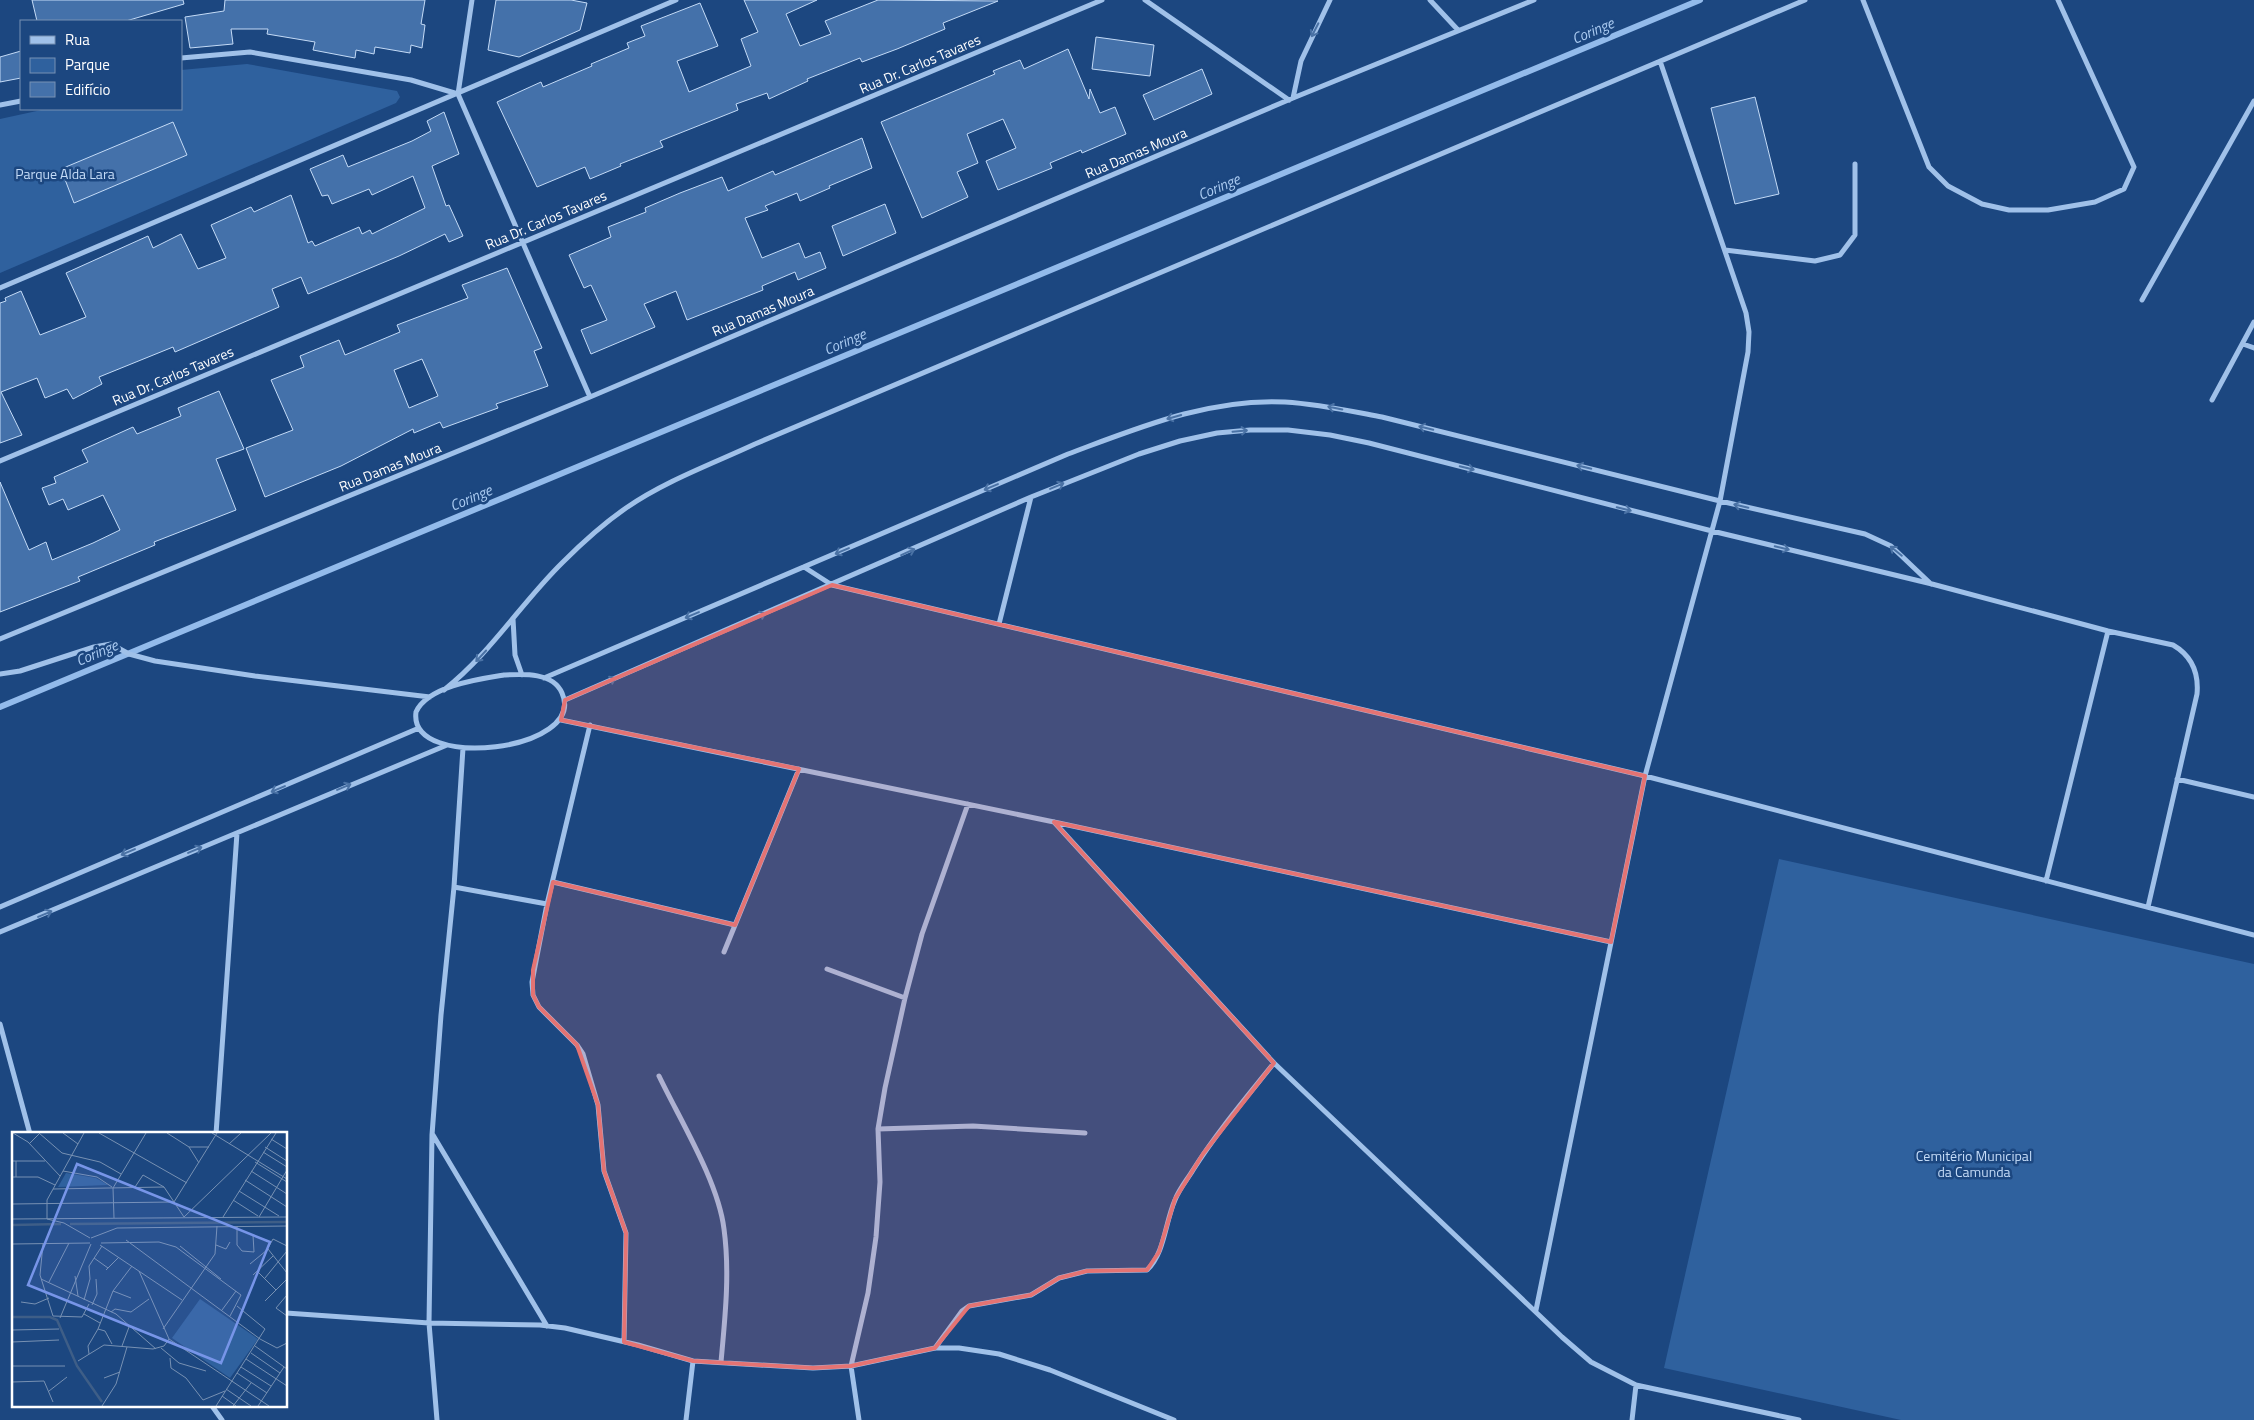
<svg xmlns="http://www.w3.org/2000/svg" width="2254" height="1420" font-family="'Titillium Web',sans-serif">
<style>
.green{fill:#2f619e}
.lines{fill:none;stroke-linecap:round;stroke-linejoin:round}
.stream{stroke:#93bbeb;stroke-width:6}
.building{fill:#4471aa;stroke:#c4dbf7;fill-rule:evenodd}
.street{stroke:#a0c1e9;stroke-width:5}
.oneway{stroke:#4a72a5}
.marked{fill:#e47373;fill-opacity:0.2;stroke:#e47373;stroke-width:4;stroke-linejoin:round}
.labels{text-anchor:middle;stroke-width:5;stroke-linejoin:round;paint-order:stroke}
.street-label{font-size:14px;fill:#fff;stroke:#1c4780}
.park-label{font-size:14px;fill:#c4dbf7;stroke:#1c4780}
.water-label{font-size:15px;font-style:italic;fill:#abcbf1;stroke:#1c4780}
.inset-river{fill:none;stroke:#3e5e87;stroke-width:2.5}
.inset-road{fill:none;stroke:#7791b3;stroke-width:1}
.view{fill:#7795e8;fill-opacity:0.15;stroke:#7795e8;stroke-width:2.5}
.inset-edge{fill:none;stroke:#fff;stroke-width:2.5}
</style>
<rect width="100%" height="100%" fill="#1c4780"/>
<path class="green" d="M247,64L397,91L400,97L396,103L0,273V119L46,109H181V70Z
M1779,859L2254,964V1420H1901L1664,1368Z"/>
<g class="lines">
<path class="stream" d="M0,707L1700,0"/>
</g>
<path class="building" d="M32,0H183L184,4L126,21H37Z
M225,0H425L421,24L425,25L422,48L411,45L410,53L375,47L374,54L356,50L355,58L313,50L315,42L267,34L268,29H231L233,44L190,48L185,17L224,11Z
M496,0H571L587,3L580,30L519,57L488,50Z
M744,0H817L786,14L800,46L831,34L825,21L878,0L998,1L943,23L945,29L897,49L862,62L860,58L807,79L808,81L769,99L767,93L736,104L738,110L660,141L663,147L620,164L621,166L590,179L585,167L537,187L497,102L541,82L543,87L592,66L591,64L629,48L627,43L645,36L641,26L700,3L718,46L677,61L689,92L751,66L741,39L758,32Z
M1096,37L1154,45L1150,76L1092,69Z
M1068,49L1089,99L1090,89L1100,113L1115,107L1126,134L1082,153L1081,150L1050,163L1052,168L998,190L986,161L1016,148L1003,119L967,134L978,163L957,172L968,197L922,218L881,122L995,74L993,71L1020,60L1024,69Z
M21,51V78L0,82V57Z
M1202,69L1212,94L1154,120L1143,95Z
M1755,97L1779,194L1735,204L1711,108Z
M444,112L459,154L432,166L446,206L449,205L463,236L449,242L445,234L399,256L308,294L301,277L272,289L279,307L175,352L173,347L99,377L102,384L73,399L67,389L45,398L37,378L1,392L22,435L0,443V303L6,301L5,298L21,291L40,335L86,317L66,273L148,236L153,248L181,234L198,269L226,258L211,225L251,207L254,212L291,195L308,243L312,241L315,246L359,227L362,234L370,230L372,234L425,208L413,176L372,195L369,189L332,204L328,195L322,196L310,169L343,155L348,167L412,141L431,131L427,121Z
M173,122L187,155L74,203L61,169Z
M862,138L872,168L829,186L830,188L800,201L797,193L765,206L768,210L745,218L762,258L799,243L805,258L820,252L826,268L798,280L795,272L762,286L763,290L687,320L676,291L644,304L655,327L591,354L581,330L607,320L591,285L584,288L569,255L611,237L608,227L646,212L645,208L680,193L722,177L728,191L773,171L775,175Z
M885,204L896,233L843,256L832,226Z
M507,268L542,348L534,351L548,386L496,404L498,408L443,428L440,422L414,433L413,429L341,466L265,497L246,448L293,430L271,380L304,367L300,356L339,340L345,355L400,332L397,325L468,298L462,285ZM422,359L438,396L409,408L394,370Z
M219,391L244,449L216,459L236,510L154,542L155,545L78,577L80,581L0,612V482L29,550L46,542L52,560L93,543L120,530L103,495L68,510L63,499L49,505L42,488L56,483L54,477L88,462L82,450L133,427L137,434L181,416L178,408Z"/>
<g class="lines">
<path class="street" d="M472,0L458,94L590,397
M1145,0L1289,100
M1430,0L1458,30
M1863,0L1929,167L1948,186L1982,204L2009,210H2048L2095,202L2124,189L2134,167L2058,0
M181,58L250,52L411,80L458,94
M1293,98L1301,61L1330,0
M0,105L21,101
M1725,250L1815,261L1840,255L1855,235V164
M0,288L676,0
M2142,300L2254,101
M2243,344L2254,348
M2212,400L2254,322
M0,461L1102,0
M804,567L832,585L1645,776L2254,935
M513,619L515,655L522,675
M999,624L1031,497
M0,639L590,397L1293,98L1534,0
M0,674L20,671L94,647L111,644L129,654L155,661L255,676L430,697
M504,675C523,674 553,672 562,693C588,751 408,772 416,712C428,686 479,679 504,675Z
M544,678L1068,454C1138,428 1209,398 1285,402C1318,404 1350,411 1382,417L1720,501L1865,534L1891,546L1931,584
M444,690C491,653 521,603 563,562C582,543 603,524 626,508C665,481 712,464 755,444L1805,0
M565,700L1031,497L1139,454L1180,441L1217,433L1250,430H1288L1330,435L1369,443L1712,531L1932,584L2108,631L2173,645C2192,656 2199,672 2197,694L2148,907
M561,720L1054,822L1611,942
M590,725L547,904L532,982L533,995L539,1007L577,1045L583,1054L598,1105L604,1171L626,1233L624,1342
M2177,779L2254,797
M1054,822L1274,1063L1562,1337L1591,1362L1636,1385L1799,1420
M2046,881L2108,631
M553,882L735,925
M454,887L547,904
M0,907L419,728
M0,932L447,745
M724,952L799,769
M827,969L905,998
M0,1024L30,1134
M659,1076C680,1120 718,1181 724,1229C730,1273 725,1318 721,1362
M878,1129L973,1126L1085,1133
M216,1134L237,833
M433,1135L547,1326
M1536,1310L1645,776L1720,501L1748,352L1749,332L1746,313L1660,61
M286,1313L429,1323L540,1325L565,1328L638,1345L693,1361L813,1368L851,1366L935,1348H959L999,1354L1050,1370L1174,1420
M935,1348L962,1311L969,1306L1031,1295L1059,1278L1087,1271L1147,1270C1165,1253 1165,1222 1175,1200C1179,1189 1187,1180 1193,1170C1217,1132 1246,1098 1274,1063
M212,1406L222,1420
M437,1420L429,1323L432,1135L441,1015L454,887L463,748
M686,1420L693,1361
M859,1420L851,1366L868,1293L876,1237L880,1182L878,1129L885,1088L905,998L922,934L968,804
M1632,1420L1636,1385"/>
</g>
<defs><path id="oneway-shaft" d="M-6 0H5M1.5-3L5.5 0L1.5 3" fill="none" stroke-width="1.6" stroke-linecap="round" stroke-linejoin="round" transform="scale(1.25)"/></defs>
<g class="oneway">
<use href="#oneway-shaft" transform="translate(1315 30) rotate(117)"/>
<use href="#oneway-shaft" transform="translate(1335 408) rotate(-169)"/>
<use href="#oneway-shaft" transform="translate(1174 417) rotate(164)"/>
<use href="#oneway-shaft" transform="translate(1426 428) rotate(-166)"/>
<use href="#oneway-shaft" transform="translate(1240 431) rotate(-5)"/>
<use href="#oneway-shaft" transform="translate(1584 467) rotate(-166)"/>
<use href="#oneway-shaft" transform="translate(1467 468) rotate(14)"/>
<use href="#oneway-shaft" transform="translate(1057 486) rotate(-23)"/>
<use href="#oneway-shaft" transform="translate(991 487) rotate(157)"/>
<use href="#oneway-shaft" transform="translate(1741 506) rotate(-167)"/>
<use href="#oneway-shaft" transform="translate(1624 509) rotate(14)"/>
<use href="#oneway-shaft" transform="translate(1782 548) rotate(14)"/>
<use href="#oneway-shaft" transform="translate(842 551) rotate(157)"/>
<use href="#oneway-shaft" transform="translate(1896 551) rotate(-141)"/>
<use href="#oneway-shaft" transform="translate(908 552) rotate(-24)"/>
<use href="#oneway-shaft" transform="translate(692 615) rotate(157)"/>
<use href="#oneway-shaft" transform="translate(759 616) rotate(-23)"/>
<use href="#oneway-shaft" transform="translate(481 656) rotate(133)"/>
<use href="#oneway-shaft" transform="translate(609 681) rotate(-25)"/>
<use href="#oneway-shaft" transform="translate(344 787) rotate(-23)"/>
<use href="#oneway-shaft" transform="translate(278 789) rotate(157)"/>
<use href="#oneway-shaft" transform="translate(195 850) rotate(-23)"/>
<use href="#oneway-shaft" transform="translate(128 852) rotate(157)"/>
<use href="#oneway-shaft" transform="translate(45 914) rotate(-23)"/>
</g>
<path class="marked" d="M832,585L1645,776L1611,942L1054,822L1274,1063L1203,1154L1175,1199L1159,1252L1147,1270L1087,1271L1059,1278L1031,1295L969,1306L935,1348L851,1366L813,1368L693,1361L624,1342L626,1233L604,1171L598,1105L577,1045L539,1007L533,995V970L553,882L735,925L799,769L561,720L565,700Z"/>
<g class="labels">
<g class="street-label">
<text transform="translate(920 64) rotate(-23)" y="5">Rua Dr. Carlos Tavares</text>
<text transform="translate(1136 153) rotate(-23)" y="5">Rua Damas Moura</text>
<text transform="translate(546 220) rotate(-23)" y="5">Rua Dr. Carlos Tavares</text>
<text transform="translate(763 311) rotate(-23)" y="5">Rua Damas Moura</text>
<text transform="translate(173 376) rotate(-23)" y="5">Rua Dr. Carlos Tavares</text>
<text transform="translate(390 467) rotate(-22)" y="5">Rua Damas Moura</text>
</g>
<g class="park-label">
<text x="65" y="179">Parque Alda Lara</text>
<text x="1974" y="1161">Cemitério Municipal<tspan x="1974" dy="16">da Camunda</tspan></text>
</g>
<g class="water-label">
<text transform="translate(1593 31) rotate(-23)" y="5">Coringe</text>
<text transform="translate(1219 187) rotate(-23)" y="5">Coringe</text>
<text transform="translate(845 342) rotate(-23)" y="5">Coringe</text>
<text transform="translate(471 498) rotate(-23)" y="5">Coringe</text>
<text transform="translate(97 653) rotate(-23)" y="5">Coringe</text>
</g>
</g>
<g transform="translate(12 1132)">
<rect width="275" height="275" fill="#1c4780"/>
<path d="M54,41L84,46L96,53L46,55ZM188,167L246,207L218,246L160,206Z" fill="#2f619e"/>
<path class="inset-river" d="M58,92L275,90M0,93L49,92M0,185H38L45,188L65,234L90,270"/>
<path class="inset-road" d="M1,1L16,10L48,44M27,1L50,21L88,30L109,42M51,1L66,12M72,1L35,68V87L52,91L78,106M87,1L175,51M155,1L177,15L187,31M200,1L275,47M259,7L275,17M17,12L28,1M217,12L229,1M177,15H197M253,15L275,29M251,20L275,35M0,29H33M243,30L275,50M51,39L85,45L100,55M239,39L275,62M0,45H26L43,53M4,45V29M233,48L275,75M123,55L131,43L152,55L172,85M41,57L152,55M227,59L267,84M221,68L246,84M0,72L162,70L205,1M172,85L259,1M211,85L264,1M247,85L275,38M102,86L101,56L134,1M0,87L275,85M225,94V113L230,119L242,120L241,103M79,106L105,96L275,94M114,108L248,207L265,216L275,211M89,111L147,110L164,115L229,163L218,184M0,112L78,111M31,112L28,143L41,184L70,185L77,172M88,113L170,168M204,113L214,117L218,110M168,114L209,147M256,117L275,141M82,126L96,136M238,132L255,118L261,107L275,114M94,138L107,125M127,139L157,207L257,274M245,139L264,158M241,143L261,124M63,144L66,164M253,146L275,119M29,147L104,182L144,217M37,150L57,111M101,159L119,166M275,163L264,176L275,184M72,168L78,147L77,134L90,114M253,169L275,147M9,170L23,172L37,166M80,173L85,162L84,147M210,178L224,159M99,180L103,177L119,180L137,167M72,182L88,191M48,186L79,112M151,197L203,122L205,94M0,198L47,197M0,210L47,208M100,212L93,199L86,197L101,159L120,134M110,214L117,195M243,214L275,237M149,216L167,231L194,239M239,221L268,241M77,222L76,214L86,197M158,226L159,236L174,246L191,268L213,259M234,227L275,254M66,229L92,213L141,217L152,214L157,207M0,234H53M229,235L259,254M225,241L255,261M92,246L108,240M0,250L32,249L41,270M214,257L239,274M37,259L55,245M210,264L224,274M90,274L104,252L115,215M204,274L253,197L225,174M221,274L239,251M246,274L272,235"/>
<path class="view" d="M65,32L258,110L209,231L16,153Z"/>
<rect width="275" height="275" class="inset-edge"/>
</g>
<rect x="20" y="20" width="162" height="90" fill="#1c4780" stroke="#7791b3"/>
<rect x="30" y="36" width="25" height="8" fill="#a0c1e9" stroke="#7791b3"/>
<text x="65" y="45" font-size="15" fill="#ffffff">Rua</text>
<rect x="30" y="58" width="25" height="15" fill="#2f619e" stroke="#7791b3"/>
<text x="65" y="70" font-size="15" fill="#ffffff">Parque</text>
<rect x="30" y="82" width="25" height="15" fill="#4471aa" stroke="#7791b3"/>
<text x="65" y="95" font-size="15" fill="#ffffff">Edifício</text>
</svg>
